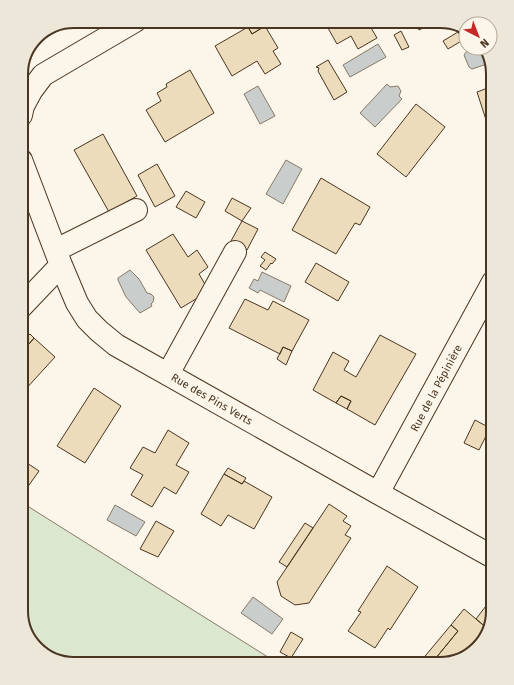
<svg xmlns="http://www.w3.org/2000/svg" width="514" height="685" font-family="'Fira Sans',sans-serif">
<style>
.green{fill:#dce7d0;stroke:#887966}
.water{fill:#c9cecd;stroke:#887966}
.building{fill:#ecdcbc;stroke:#4a3520}
.lines{fill:none;stroke-linecap:round;stroke-linejoin:round}
.minor-casing{stroke:#4a3520;stroke-width:24}
.minor{stroke:#fbf6e9;stroke-width:22}
.labels{text-anchor:middle;stroke-width:3;stroke-linejoin:round;paint-order:stroke}
.street-label{font-size:11px;fill:#4a3520;stroke:#fbf6e9}
.rim{fill:none;stroke:#4a3520;stroke-width:2}
</style>
<rect width="100%" height="100%" fill="#fbf6e9"/>
<path class="green" d="M21,502L279,664H71L47,657L28,638L21,611Z"/>
<path class="water" d="M378,44L386,57L350,77L343,65Z
M476,48H486L490,63L472,69L469,67L464,55L467,51Z
M387,84L390,87L398,86L401,91L399,96L402,99L375,127L360,113Z
M258,86L275,116L260,124L244,94Z
M286,160L302,169L283,204L266,194Z
M130,270L139,279L147,293L151,294L154,297L153,302L151,304L152,306L140,313L126,297L118,280V278Z
M262,272L291,286L284,302L260,290L258,293L249,288L254,279L258,281Z
M115,505L145,522L136,536L107,520Z
M253,597L283,619L272,634L241,613Z"/>
<path class="building" d="M258,21H262L265,26L252,34L248,27Z
M324,21H367L377,38L358,49L351,36L337,44Z
M414,21H432L433,23L419,30Z
M265,26L278,48L273,51L281,64L265,74L257,61L232,76L215,46L248,27L252,34Z
M401,31L409,47L402,50L394,35Z
M458,32L463,40L448,49L443,41Z
M328,60L347,92L334,100L318,71L319,68L316,67Z
M190,70L214,113L165,142L146,110L161,101L157,93L167,87L166,84Z
M493,86V127L489,129L477,92Z
M416,104L445,127L406,177L377,154Z
M103,134L137,196L109,212L74,150Z
M157,164L175,196L155,207L138,175Z
M321,178L370,207L360,225L355,223L336,254L292,230Z
M186,191L205,202L196,218L176,207Z
M232,198L251,208L242,221L225,211Z
M242,221L258,229L247,250L231,241Z
M173,234L188,257L197,250L208,267L199,274L209,291L181,308L146,250Z
M265,252L276,259L272,264L271,263L266,270L260,266L265,260L261,257Z
M316,263L349,282L338,301L305,282Z
M245,299L268,310L273,301L309,320L292,351L283,347L280,354L229,328Z
M30,334L34,338L29,344L24,340Z
M380,335L416,354L375,425L347,409L351,401L341,396L336,403L313,390L333,352L349,361L344,370L356,377Z
M21,337L29,344L34,338L55,357L24,391L21,388Z
M283,347L292,351L286,365L277,359Z
M94,388L121,406L85,463L57,446Z
M341,396L351,401L347,409L336,403Z
M475,420L490,428L479,450L464,443Z
M168,430L189,443L176,465L189,472L176,494L164,487L152,507L131,495L143,475L130,468L143,447L155,453Z
M21,459L39,471L24,492L21,491Z
M228,468L246,478L242,484L224,474Z
M224,474L242,484L244,481L272,497L254,529L228,515L221,526L201,514Z
M329,504L347,516L343,521L351,526L345,535L351,538L309,603L295,605L281,596L277,582Z
M156,521L174,531L158,557L140,549Z
M305,523L313,528L287,567L279,562Z
M387,566L418,587L390,630L388,628L375,648L348,631L361,612L358,611Z
M492,598L493,611L488,629L476,619Z
M464,609L488,629L486,637L467,657L440,664H431L458,631L451,625Z
M451,625L458,631L431,664H425L421,661Z
M291,632L303,639L291,658L280,652Z"/>
<g class="lines">
<defs>
<path id="minor" d="M21,115L23,106L31,91L43,75L135,21
M21,160L61,265L77,303L87,319L99,331L116,345L378,493L493,557
M56,250L136,210
M21,307L61,265
M168,374L235,252
M378,493L493,282"/>
</defs>
<use href="#minor" class="minor-casing"/>
<use href="#minor" class="minor"/>
</g>
<g class="labels">
<g class="street-label">
<text transform="translate(436 388) rotate(-62)" y="4">Rue de la Pépinière</text>
<text transform="translate(212 399) rotate(30)" y="4">Rue des Pins Verts</text>
</g>
</g>
<path d="M0 0H514V685H0ZM74 28H440A46 46 0 0 1 486 74V611A46 46 0 0 1 440 657H74A46 46 0 0 1 28 611V74A46 46 0 0 1 74 28Z" fill="#ede7d9" fill-rule="evenodd"/>
<path class="rim" d="M74 28H440A46 46 0 0 1 486 74V611A46 46 0 0 1 440 657H74A46 46 0 0 1 28 611V74A46 46 0 0 1 74 28Z"/>
<g transform="translate(478 36) rotate(138)"><circle r="19" fill="#fbf6e9" stroke="#b4a999"/>
<path d="M0-3L7 15L0 10L-7 15Z" fill="#c62828"/>
<text y="-6" font-size="11" font-weight="bold" text-anchor="middle" fill="#4a3520">N</text>
</g>
</svg>
